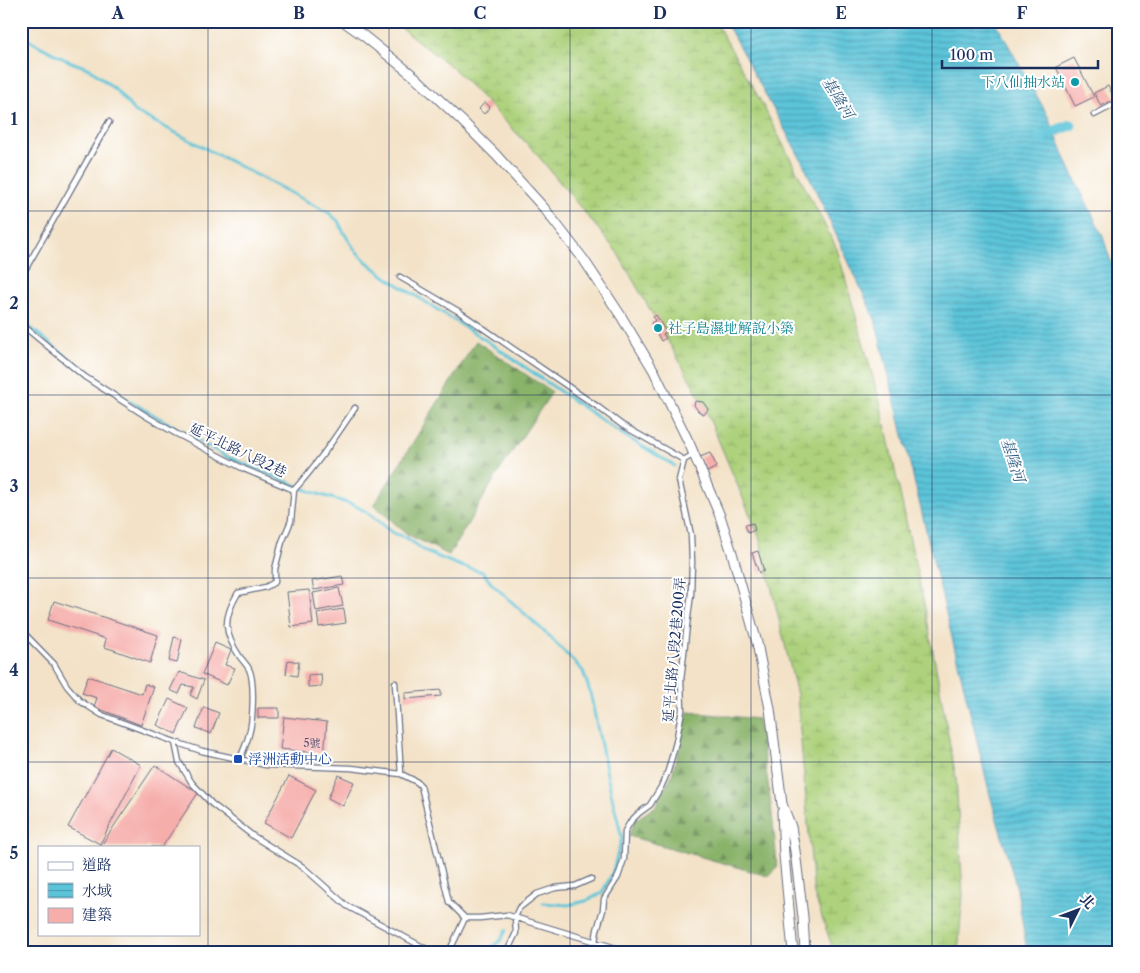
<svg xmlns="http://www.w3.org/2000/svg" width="1140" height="973" font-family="'Libre Caslon Text','Noto Serif TC',serif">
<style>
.forest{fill:url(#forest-firs);stroke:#527164}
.wetland{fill:url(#wetland-marsh);stroke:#64806c}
.water{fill:url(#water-rules);stroke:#3c7a9c}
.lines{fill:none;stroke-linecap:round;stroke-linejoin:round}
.stream{stroke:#5cc4d9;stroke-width:3}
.canal{stroke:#5cc4d9;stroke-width:11}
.building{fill:#f6aeab}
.lane-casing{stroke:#676e83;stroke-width:7}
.street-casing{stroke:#676e83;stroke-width:11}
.lane{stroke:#fff;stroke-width:4.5}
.street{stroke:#fff;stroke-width:9}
.grid{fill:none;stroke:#1b2f5e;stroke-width:1;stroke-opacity:0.55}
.culture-dot{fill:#0f9aa8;stroke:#fff;stroke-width:2}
.transit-dot{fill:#1a4fb4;stroke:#fff;stroke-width:2}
.labels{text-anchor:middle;stroke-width:4;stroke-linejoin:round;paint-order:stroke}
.number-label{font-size:11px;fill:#524f71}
.culture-label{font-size:14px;fill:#0d838f;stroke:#fff;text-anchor:end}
.street-label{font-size:14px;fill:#1b2f5e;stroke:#fff}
.transit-label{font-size:14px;fill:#164399;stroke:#fff;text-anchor:start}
.water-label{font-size:15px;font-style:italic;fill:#2e5c83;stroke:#fff}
.neatline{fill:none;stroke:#1b2f5e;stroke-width:2}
.grid-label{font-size:16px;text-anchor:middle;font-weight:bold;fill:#1b2f5e}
</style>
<defs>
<pattern id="forest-firs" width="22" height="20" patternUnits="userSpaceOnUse" patternTransform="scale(1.25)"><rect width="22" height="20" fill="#8ab36b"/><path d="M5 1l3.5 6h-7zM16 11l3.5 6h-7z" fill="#70925b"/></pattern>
<pattern id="wetland-marsh" width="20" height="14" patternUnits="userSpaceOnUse" patternTransform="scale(1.25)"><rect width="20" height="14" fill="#add17b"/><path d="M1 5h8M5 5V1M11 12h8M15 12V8" fill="none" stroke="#94b46d"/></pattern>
<pattern id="water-rules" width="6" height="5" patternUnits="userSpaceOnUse" patternTransform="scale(1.25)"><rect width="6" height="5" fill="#5cc4d9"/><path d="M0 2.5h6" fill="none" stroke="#4ba0b3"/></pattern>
</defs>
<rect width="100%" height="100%" fill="#fff"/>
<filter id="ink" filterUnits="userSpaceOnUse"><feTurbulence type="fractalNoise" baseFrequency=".02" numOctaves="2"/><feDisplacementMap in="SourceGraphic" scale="10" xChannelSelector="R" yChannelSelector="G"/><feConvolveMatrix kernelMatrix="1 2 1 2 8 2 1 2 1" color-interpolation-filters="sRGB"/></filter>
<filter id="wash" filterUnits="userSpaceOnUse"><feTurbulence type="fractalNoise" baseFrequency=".0096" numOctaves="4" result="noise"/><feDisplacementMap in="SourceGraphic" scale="20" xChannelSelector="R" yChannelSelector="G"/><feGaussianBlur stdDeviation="1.12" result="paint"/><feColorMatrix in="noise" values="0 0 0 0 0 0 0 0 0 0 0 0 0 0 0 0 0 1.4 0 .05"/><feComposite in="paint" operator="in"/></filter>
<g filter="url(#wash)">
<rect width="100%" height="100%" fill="#f3e2c7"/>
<path class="forest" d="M476,341L552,392L500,470L449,555L407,534L374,505Z
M688,712L758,719C766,769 774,818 777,868L768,876L629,836L635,820L655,807L672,775Z"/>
<path class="wetland" d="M392,21H713L718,26L760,100L837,249L881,406L926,613L956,778L963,895L958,952H834L814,894L797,695L759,536L701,399L617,252L535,152L454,69Z"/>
<path class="water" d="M722,21H995L1048,116L1070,169L1102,234L1119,286V952H1027L1017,889L990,795L875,319L803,163L729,28Z"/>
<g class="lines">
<path class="stream" d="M21,36L66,60L90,69L117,91L134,111L329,213L338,221L344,233L355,250L367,262L386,277L487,341L622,434L675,466
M21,320L53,346L116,393L225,456L312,492L354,505L368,513L393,533L407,538L426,552L461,566L483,572L491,583L548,635L583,671L590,692L609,784L622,838L612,874L602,893L586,901L568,905L543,903
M486,952L501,940L506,930"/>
<path class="canal" d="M1040,137L1071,125"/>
</g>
<g id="blocks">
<path class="building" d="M1074,58L1094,97L1075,106L1056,67Z
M1108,86L1115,99L1101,106L1094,93Z
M485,102L490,107L484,114L479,109Z
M656,315L666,332L663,334L666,338L661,341L651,323L655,321L653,317Z
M695,401L703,402L708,409L704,415L698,411L694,405Z
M710,453L717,467L707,472L700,457Z
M753,523L755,530L748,533L745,525Z
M758,551L764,571L759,573L752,553Z
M342,576L344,585L314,590L312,581Z
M339,588L343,606L316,611L313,593Z
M309,590L313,624L291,627L287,592Z
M54,601L158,635L150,663L114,650L104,647L106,639L48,620Z
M344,609L346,623L319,627L317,613Z
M174,637L182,639L177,663L169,661Z
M215,643L231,650L225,665L235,668L227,685L202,674Z
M288,660L299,662L297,676L286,674Z
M179,672L204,680L197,699L190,695L194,687L183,685L179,694L170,690Z
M321,674L322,686L308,687V675Z
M88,676L142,694L145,684L154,687L141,725L94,707L97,698L82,693Z
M441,690V696L405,699V693Z
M169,699L188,708L176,734L157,725Z
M204,707L219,713L211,734L196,728Z
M258,708H279V718H258Z
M284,717L327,722L324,754L280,749Z
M111,748L141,765L100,844L68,827Z
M155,765L198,793L162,847H100Z
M338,775L354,782L343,806L328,798Z
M289,776L316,790L291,838L264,823Z"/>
</g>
</g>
<g filter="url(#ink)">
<use href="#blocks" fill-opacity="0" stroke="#676e83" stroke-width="1"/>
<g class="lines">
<defs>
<path id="lane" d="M1094,115L1119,102
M21,277L109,122
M400,277L458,311L598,407L622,425L684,460
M21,324L85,377L146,416L175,433L244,469L294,490
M294,490C317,465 336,436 355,408
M21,630L54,664L67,686L80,701L102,715L175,742L202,751L266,765L351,768L401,774L417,782L421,786L449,902L465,918H480L507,915L629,952
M395,683L401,774
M175,742L179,762L192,783L212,804L253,836L303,867L347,906L432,952
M240,759C243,751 247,743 249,734C253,721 255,681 249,669C247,665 243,661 240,657C223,632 223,618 238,593L266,587L275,582V569L282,542L291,521L294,490
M595,942L597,930L603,910L604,899L618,877L624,859L625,831L631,821L639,813L650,805L661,787L668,771L676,742L682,710L681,680L687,625L691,594L692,562L691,535L679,480L684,460L694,454
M449,952L465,918
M507,952L516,933L515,917L519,908L537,894L555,888L575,886L591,879"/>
<path id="street" d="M343,21L364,36L415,77L461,120L496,155L544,208L584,260L621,316L654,371L690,445L720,516L732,553L757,643L770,709L782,804L791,827L795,851L803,917L805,952
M782,812L784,855L793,952"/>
</defs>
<use href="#lane" class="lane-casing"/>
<use href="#street" class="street-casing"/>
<use href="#lane" class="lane"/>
<use href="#street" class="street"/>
</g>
</g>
<path class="grid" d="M208,21V952M389,21V952M570,21V952M751,21V952M932,21V952M21,211H1119M21,395H1119M21,578H1119M21,762H1119"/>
<g class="culture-dot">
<circle cx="1075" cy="82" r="5"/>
<circle cx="658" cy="328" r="5"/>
</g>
<rect class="transit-dot" x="233" y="754" width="10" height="10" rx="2.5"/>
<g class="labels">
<g class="number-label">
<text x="312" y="747">5號</text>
</g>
<g class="culture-label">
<text x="1065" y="87">下八仙抽水站</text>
<text x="668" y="333" text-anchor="start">社子島濕地解說小築</text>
</g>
<g class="street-label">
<text transform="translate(238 450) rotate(26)" y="5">延平北路八段2巷</text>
<text transform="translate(674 650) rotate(-85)" y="5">延平北路八段2巷200弄</text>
</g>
<g class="transit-label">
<text x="248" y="764">浮洲活動中心</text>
</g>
<g class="water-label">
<text transform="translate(838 98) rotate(58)" y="5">基隆河</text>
<text transform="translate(1013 460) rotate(72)" y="5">基隆河</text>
</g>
</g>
<rect width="1140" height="973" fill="none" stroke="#fff" stroke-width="55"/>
<rect x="38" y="846" width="162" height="90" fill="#ffffff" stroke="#a4acbf"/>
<rect x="48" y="862" width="25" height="8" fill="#ffffff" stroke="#a4acbf"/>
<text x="82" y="870" font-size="15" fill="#1b2f5e">道路</text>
<rect x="48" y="883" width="25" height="15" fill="url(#water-rules)" stroke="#a4acbf"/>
<text x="82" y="896" font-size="15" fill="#1b2f5e">水域</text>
<rect x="48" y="908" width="25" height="15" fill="#f6aeab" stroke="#a4acbf"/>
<text x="82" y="920" font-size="15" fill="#1b2f5e">建築</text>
<g transform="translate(1078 910) rotate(48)" stroke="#ffffff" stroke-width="4" paint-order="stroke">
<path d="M0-4L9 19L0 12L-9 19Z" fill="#1b2f5e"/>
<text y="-8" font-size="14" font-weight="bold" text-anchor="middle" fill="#1b2f5e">北</text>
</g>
<path d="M942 60v8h156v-8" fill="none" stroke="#1b2f5e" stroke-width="2.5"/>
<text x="950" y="60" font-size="15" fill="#1b2f5e" stroke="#ffffff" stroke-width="4" paint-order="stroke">100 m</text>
<rect x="28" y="28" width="1084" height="918" class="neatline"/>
<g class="grid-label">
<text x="118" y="19">A</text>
<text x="299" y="19">B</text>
<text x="480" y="19">C</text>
<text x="660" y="19">D</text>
<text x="841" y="19">E</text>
<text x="1022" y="19">F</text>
<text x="14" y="125">1</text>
<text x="14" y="309">2</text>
<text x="14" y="492">3</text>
<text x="14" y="676">4</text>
<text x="14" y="859">5</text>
</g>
</svg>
